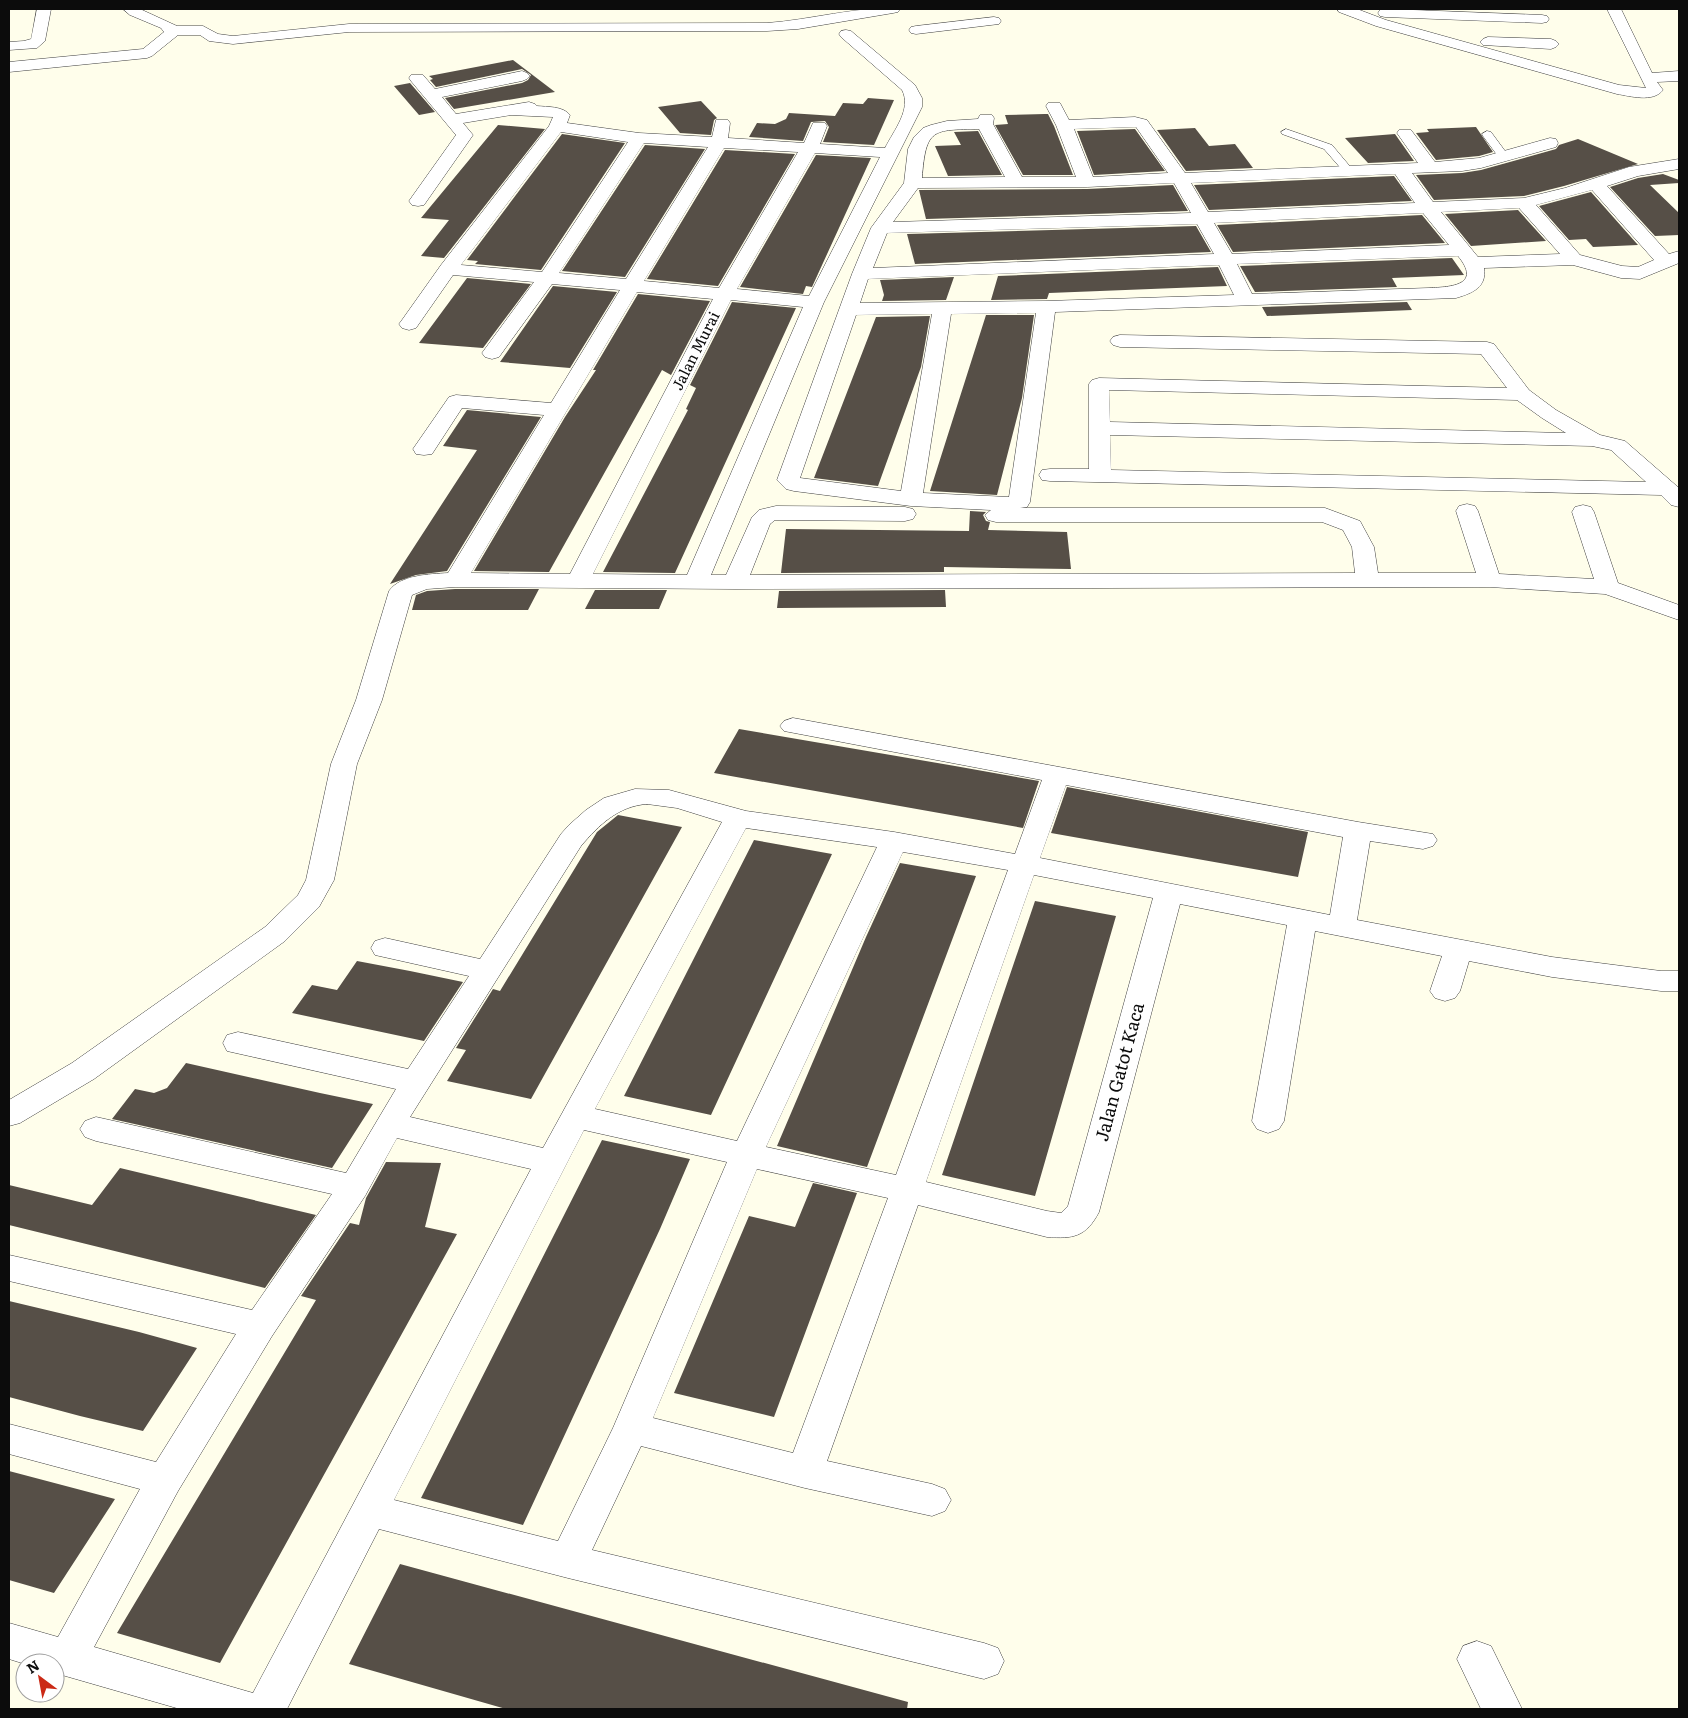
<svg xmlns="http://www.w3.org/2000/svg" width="1688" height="1718" font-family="Literata,serif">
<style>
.building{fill:#564f47}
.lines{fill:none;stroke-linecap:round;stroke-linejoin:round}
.service-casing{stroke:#3f3f3f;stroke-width:1}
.minor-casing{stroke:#3f3f3f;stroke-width:1}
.service{fill:#fff;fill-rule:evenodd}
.minor{fill:#fff;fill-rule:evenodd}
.labels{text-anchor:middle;stroke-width:5;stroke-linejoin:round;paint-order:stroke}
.far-street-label{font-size:15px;fill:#0c0c0c;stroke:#fff}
.street-label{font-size:18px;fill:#0c0c0c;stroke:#fff}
</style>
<rect width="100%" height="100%" fill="#fffeeb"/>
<path class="building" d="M513,60L555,92L454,109L445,98L522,83L528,80L531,75L522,69L436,87L430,80L433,79L429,76Z
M410,83L435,112L419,115L394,86Z
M868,98L894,100L874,145L823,142L829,127L825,121L811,122L803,141L749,137L757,123L775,124L786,119L789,113L835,116L843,103L863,104Z
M701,101L717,118L714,120L711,135L680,133L658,107Z
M1045,114H1048L1054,126L1073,175H1023L995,125L1008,124L1005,115Z
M498,125L545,129L444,258L421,256L449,220L421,218Z
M1476,127L1493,152L1479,156L1436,160L1416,133L1429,132L1427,129Z
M1195,128L1209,146L1235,144L1253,168L1186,171L1157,130Z
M1135,129L1165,171L1094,175L1077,131Z
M978,131L1002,175L948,176L935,146L961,145L954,132Z
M562,134L625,143L541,270L475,264L478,261L467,260Z
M1395,134L1414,161L1368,163L1345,138Z
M1578,139L1638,164L1564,186L1524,196L1434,200L1416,175L1462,173L1481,170L1556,149L1559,145Z
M645,145L705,149L625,277L562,271Z
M725,150L795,154L718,286L647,279Z
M816,155L871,158L812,287L806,286L803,294L740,287Z
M1663,174L1679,180V183L1650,185L1679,213V235L1655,236L1610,187L1638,178Z
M1394,176L1412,201L1209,210L1194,185Z
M1173,185L1188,211L926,219L919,190L1087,189Z
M1591,192L1638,245L1593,247L1586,239L1569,240L1539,206Z
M1518,210L1546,241L1471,246L1445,214Z
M1422,215L1445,243L1233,252L1217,225Z
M1196,226L1211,252L915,264L907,234Z
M1452,258L1464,275L1392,278L1397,287L1255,292L1240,266Z
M1218,267L1227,286L1049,293L1047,299L991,300L998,276Z
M954,277L946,300L882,301L884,295L880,280Z
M467,278L531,284L483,348L419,343Z
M553,286L617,292L570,368L500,362Z
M638,294L710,301L671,375L662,370L549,572L474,571L565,417L596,370H593Z
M732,302L796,308L675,573L603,572L688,410L686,409L696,388L690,385Z
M1407,302L1412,310L1267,316L1262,307Z
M986,315H1034L1022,398L997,495L930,491Z
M930,316L921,367L878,486L814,478L876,317Z
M467,410L541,417L447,571L416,575L390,584L477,450L443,446Z
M970,511L986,512L983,515L986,521L990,522L988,530L1067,532L1071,569L944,567V572L781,573L786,529L969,531Z
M455,589H539L528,610H412L416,595L427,591Z
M595,590H667L659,609H585Z
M945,590L946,607L777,608L779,591Z
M739,729L955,766L1039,781L1023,828L714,773Z
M1067,787L1308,832L1298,877L1051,833Z
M618,815L682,827L531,1099L447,1081L466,1050L456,1048L493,989L500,991L597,832Z
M754,840L832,854L711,1115L624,1096Z
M900,863L976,876L867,1167L777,1146L866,937Z
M1035,901L1116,916L1035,1196L942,1175Z
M357,961L410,971L463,982L424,1041L292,1013L312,985L337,990Z
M186,1063L320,1093L373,1104L332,1168L112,1119L135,1089L154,1093L167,1088Z
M602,1140L690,1159L660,1229L523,1525L421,1498Z
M386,1162L441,1163L425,1227L457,1234L220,1663L117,1633L316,1300L301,1296L350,1223L359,1225L366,1198Z
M120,1168L316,1215L265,1288L9,1225V1185L92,1205Z
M813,1183L857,1193L774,1417L674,1393L749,1216L795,1227Z
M9,1301L139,1332L197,1348L143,1431L80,1416L9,1397Z
M9,1471L115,1499L54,1593L9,1580Z
M400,1564L908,1702L907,1709H506L349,1664Z"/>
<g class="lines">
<defs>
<path id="service" d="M1286,129L1332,145L1353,170L1352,172H1344L1324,149L1282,134L1281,132Z
M1487,131L1491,132L1508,155L1509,157L1508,159H1500L1483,136L1482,134Z"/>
<path id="minor" d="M37,9H51L45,41L37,48L9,50V42L24,41L31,39Z
M123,9H140L177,26H203L218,34L233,36L349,24L767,23C811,20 856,6 900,9L898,12L893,13L798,29L767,31L349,32L233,44L209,41L200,35H178L152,56L147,58L9,72V62L143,49L164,32L161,28L130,15Z
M1337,9H1357L1386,20L1619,85L1646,88L1607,9H1621L1652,73L1679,71V81L1657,82L1663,90C1653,103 1630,96 1617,94L1376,26L1339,12Z
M1388,9L1542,15L1547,16L1549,19L1547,22L1542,23L1385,17L1380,16L1378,13L1380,10Z
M994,17L999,18L1001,21L999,24L916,34L911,33L909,30L911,27L916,26Z
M846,30L851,31L915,85L922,98V107L824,302L711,575H726L752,517L759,510L776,506L905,507L913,509L916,514L913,519L905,521L775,520L770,524L750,575L1355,573L1352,547L1343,530L1322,522H996L988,520L985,515L991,510L911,506L794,491L786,489L777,480L852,274L871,228L904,183L908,149L914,137L923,128L931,125L947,121L978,119L980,115H992L994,118L993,124L1022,177H1076L1056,125L1046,106L1048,103H1060L1069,120L1135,117L1147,120L1185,173L1418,163L1397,133L1399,130H1411L1435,162L1479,158L1550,138L1556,139L1558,143L1556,147L1481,168L1462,171L1412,173L1433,202L1524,198L1565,188L1629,167L1679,159V169L1638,176L1607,186L1669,254L1679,251V263L1640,279L1621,278L1573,265L1484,268C1487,287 1473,293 1456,298L1055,312L1030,502L1027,507L1020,508H1325L1360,521L1374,547L1378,573H1476L1456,511L1459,506L1467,504L1475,506L1478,511L1499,574L1594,579L1572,512L1575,507L1583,505L1591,507L1594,512L1618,583L1679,605V620L1605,594L1490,587L735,589L455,587L427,589L412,595L382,700L357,764L334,880L319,907L285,941L94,1079L20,1123L9,1126V1100L72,1063L265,927L298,895L306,880L331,764L356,700L389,591C400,575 430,574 448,573L544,415L462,408L432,454L424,455L416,454L413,449L449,397L456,395L551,403L620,290L552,284L499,357L492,359L485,357L482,353L534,282L453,275L416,328L409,330L402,328L399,324L402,320L441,265L549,126L553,117L511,115L463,123L473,135L424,205L418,206L412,205L409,201L456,135L411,81L409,78L411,75H423L435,89L522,71L527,73L530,76L527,79L522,81L442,97L456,114L529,102L535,104L537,106C547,107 563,106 570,115L567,123L639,133L712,137L716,120H728L730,123L728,138L804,143L813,123H825L827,126L820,144L885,148C894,130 912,109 902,90L841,37L839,34L841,31ZM1136,127L1168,173L1093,177L1074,129ZM979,129L1005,177L922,178C926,128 932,130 979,129ZM561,132L628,142L542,272L461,265ZM644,143L708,147L626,279L559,273ZM724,148L798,152L719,288L644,281ZM815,153L880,157L809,296L737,289ZM1395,174L1415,203L1208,212L1191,183ZM1174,183L1191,213L893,222L918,188L1087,187ZM1592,190L1654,260L1638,267L1622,266L1580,255L1536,205ZM1519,208L1560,254L1478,257L1441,212ZM1423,213L1449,245L1232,254L1214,223ZM1197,224L1214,254L873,268L887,233ZM1458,256C1482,285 1452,287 1429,288L1252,294L1237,264ZM1219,265L1234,295L1046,301L860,303L868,279ZM637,292L713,299L570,574L471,573ZM731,300L803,307L687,575L593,574ZM1036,313L1009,497L923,493L951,314ZM932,314L901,491L800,478L856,315Z
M1488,37L1551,39L1556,41L1559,44L1556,47L1551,49L1483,45L1480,42L1483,39Z
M1120,335L1487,342L1494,344L1529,390L1556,410L1600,435L1625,441L1679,488V507L1671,505L1661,495L1050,481L1042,480L1039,475L1042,470L1050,469H1089V384L1092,380L1099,378L1507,388L1481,354L1120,347L1113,345L1110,341L1113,337ZM1109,390L1517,400L1542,418L1566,433L1110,422ZM1110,435L1592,446L1611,450L1646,482L1111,470Z
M793,718L1358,822L1433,834L1437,840L1433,846L1423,849L1370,841L1357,920L1552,957L1661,971H1679V991H1661L1552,977L1469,961L1460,991L1455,998L1445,1001L1435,998L1430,991L1442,956L1315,931L1284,1121L1279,1129L1268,1133L1257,1129L1252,1121L1287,925L1180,904L1099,1212C1086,1237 1073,1239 1047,1237L918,1205L827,1461L932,1484L945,1489L951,1500L945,1511L932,1516L805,1488L641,1446L592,1550L984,1643L998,1648L1004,1661L998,1674L984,1679L568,1578L379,1529L287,1709H180L55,1673V1663L25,1664L9,1659V1623L58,1637L140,1489L9,1454V1424L156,1462L236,1334L9,1281V1255L252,1310L332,1194L96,1141L85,1137L80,1129L85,1121L96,1117L346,1173L396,1089L227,1051L223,1043L227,1035L238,1032L408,1069L469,976L375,955L371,948L375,941L385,938L480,959L561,834L569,825L586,810L604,798L635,789L669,790L746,811L894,832L1015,854L1042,780L784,731L780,726L784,721ZM1066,785L1343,837L1330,915L1040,858ZM647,804L677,808L722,822L543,1148L410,1117L581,846C599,825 618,806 647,804ZM746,828L877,847L737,1141L595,1109ZM903,852L1008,870L896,1175L766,1147ZM1034,875L1153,898L1068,1206L1061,1213L1047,1211L926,1182ZM584,1130L727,1162L613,1428L558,1541L394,1500ZM397,1138L531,1169L253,1693L94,1647L178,1491L272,1336L365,1196ZM757,1169L888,1198L793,1453L653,1418Z
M1477,1641L1491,1646L1522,1709H1481L1457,1659L1463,1646Z"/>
</defs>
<use href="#service" class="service-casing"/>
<use href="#minor" class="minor-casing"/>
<use href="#service" class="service"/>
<use href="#minor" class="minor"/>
</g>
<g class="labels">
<g class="far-street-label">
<text transform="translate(696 351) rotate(-63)" y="5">Jalan Murai</text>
</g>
<g class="street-label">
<text transform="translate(1120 1072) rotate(-75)" y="6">Jalan Gatot Kaca</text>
</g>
</g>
<rect width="1688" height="1718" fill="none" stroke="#0c0c0c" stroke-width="20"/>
<g transform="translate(40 1678) rotate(328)"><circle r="24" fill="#ffffff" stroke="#9e9e9e"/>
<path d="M0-4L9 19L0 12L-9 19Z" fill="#cb2a16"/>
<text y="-8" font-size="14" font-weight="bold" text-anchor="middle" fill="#0c0c0c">N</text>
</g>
</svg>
